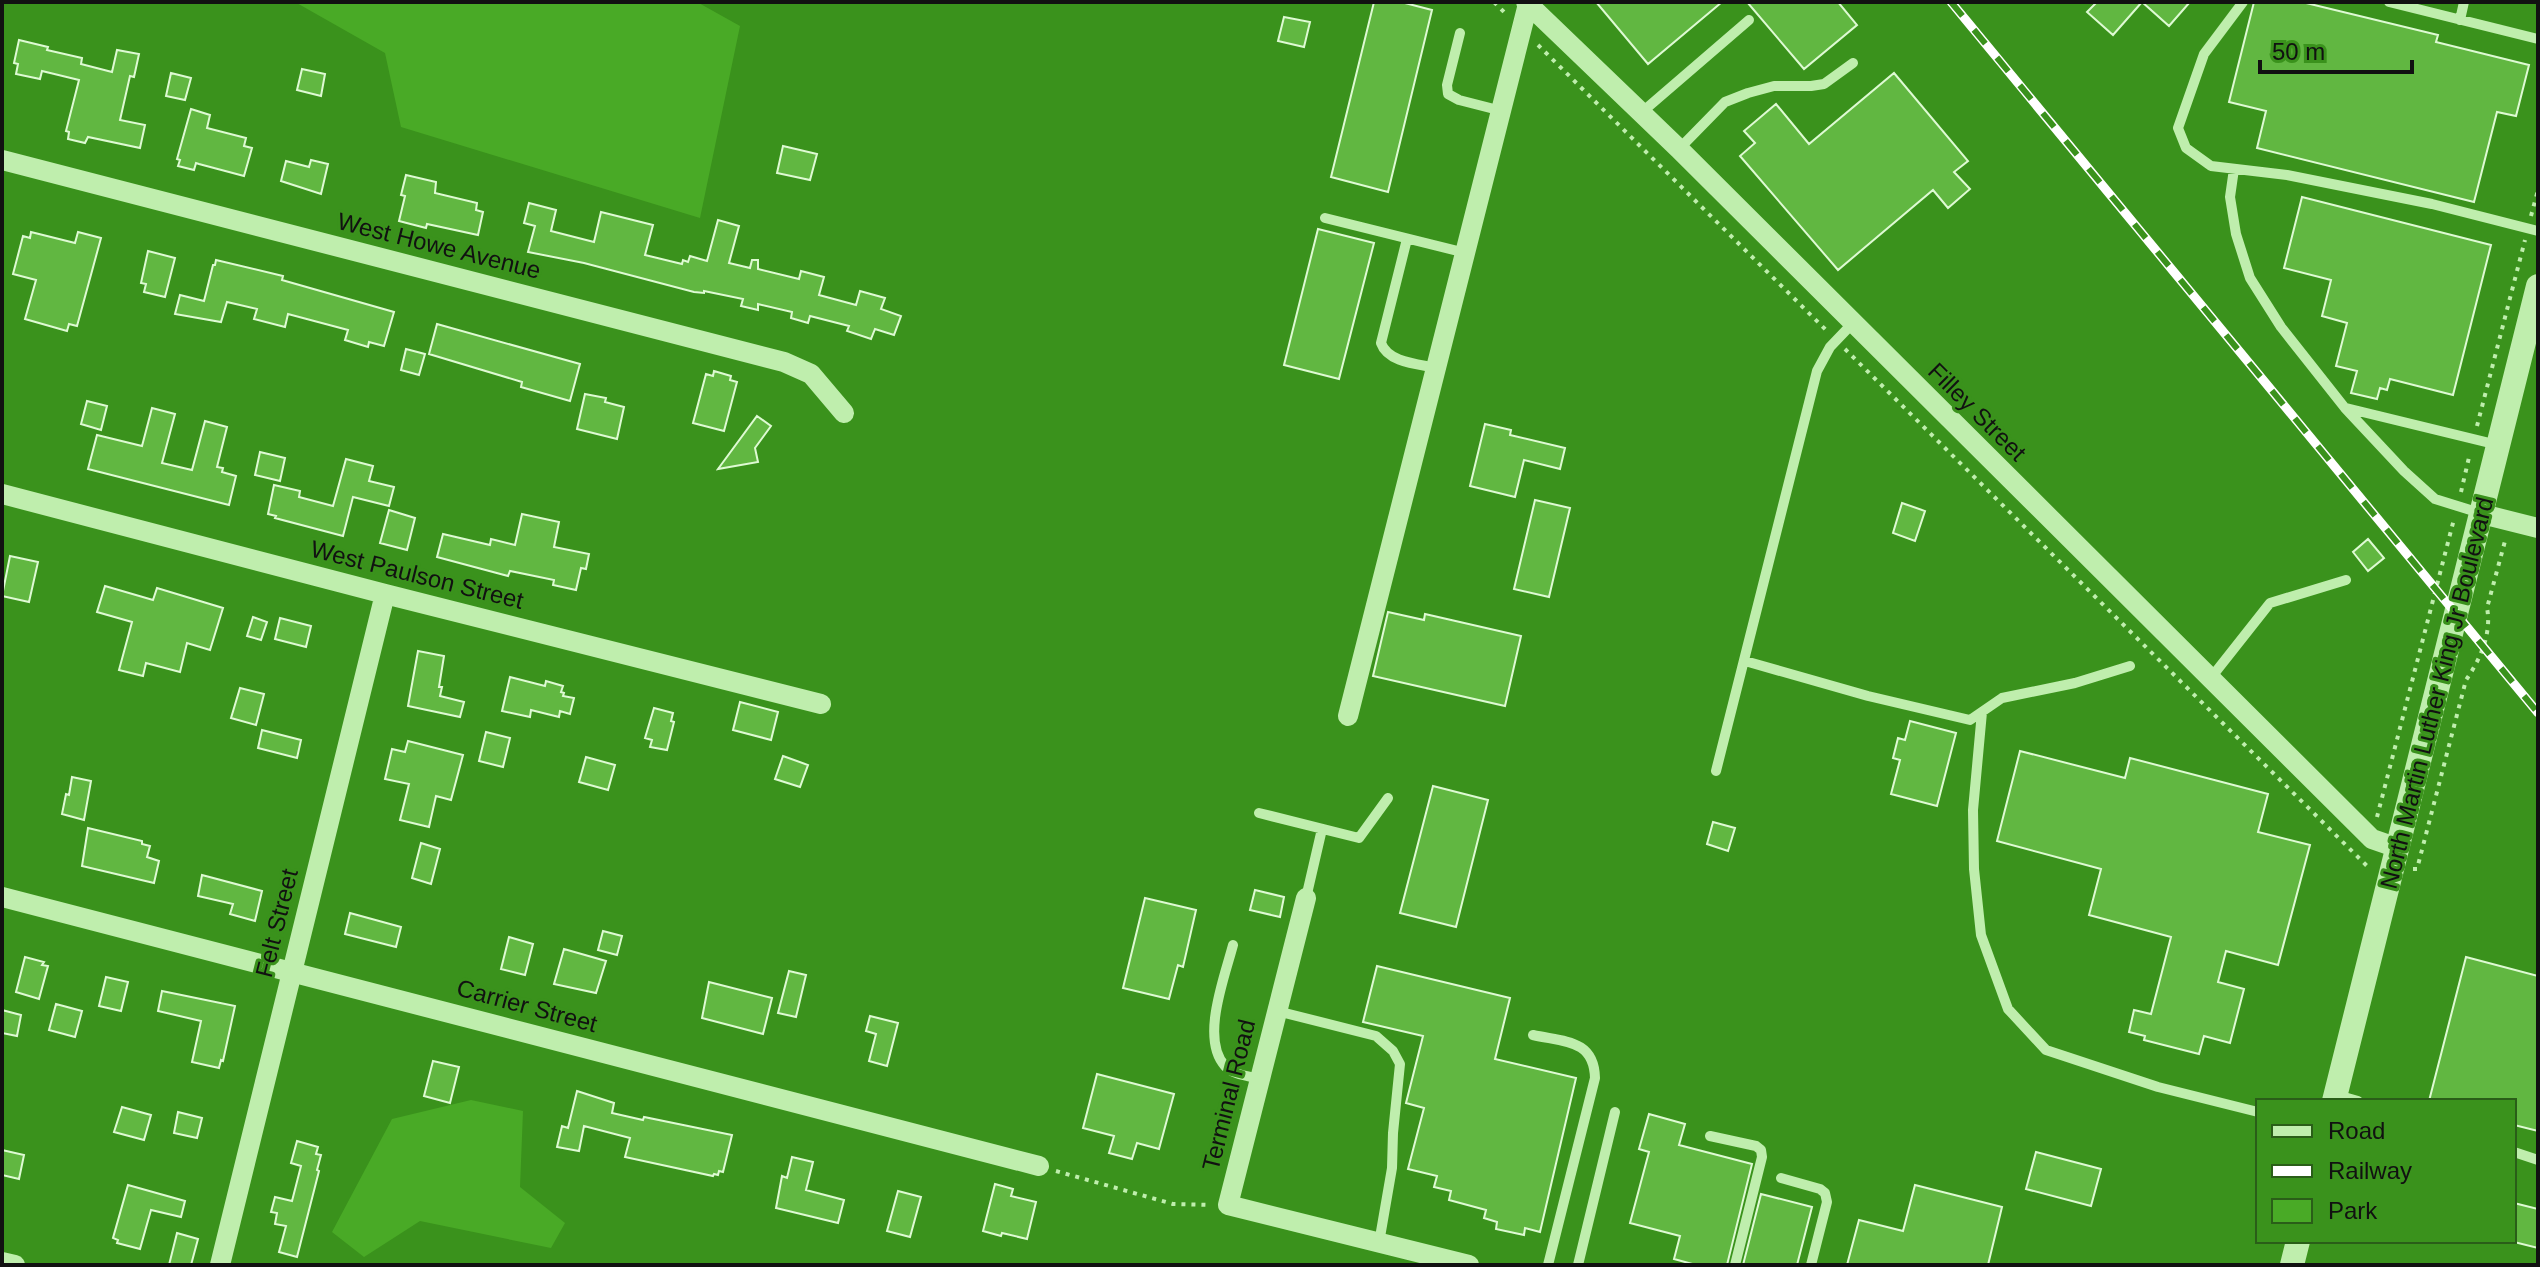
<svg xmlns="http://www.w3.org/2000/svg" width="2540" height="1267" font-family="Helvetica,sans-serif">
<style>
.green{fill:#49aa26}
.building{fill:#61b741;stroke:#defad3;stroke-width:2}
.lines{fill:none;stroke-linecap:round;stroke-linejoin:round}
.path{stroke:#bfeead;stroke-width:4;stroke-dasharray:4 6;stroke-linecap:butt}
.service{stroke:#bfeead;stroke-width:10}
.minor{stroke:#bfeead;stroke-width:20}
.tertiary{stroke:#bfeead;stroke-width:24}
.rail-casing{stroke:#fff;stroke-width:9}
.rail{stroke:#3a921c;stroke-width:6;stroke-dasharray:18;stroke-linecap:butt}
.labels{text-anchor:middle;stroke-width:6;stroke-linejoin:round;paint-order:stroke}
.street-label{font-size:24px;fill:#111;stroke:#3a921c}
</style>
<rect width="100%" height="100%" fill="#3a921c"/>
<path class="green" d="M295,2H697L740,26L700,218L401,127L385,53Z
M471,1100L523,1111L520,1187L565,1223L551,1248L420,1221L364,1257L332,1232L392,1119Z"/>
<path class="building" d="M1374,2H1401L1432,10L1388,192L1331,177Z
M1596,2H1722L1648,64Z
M1747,2H1838L1857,25L1804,69Z
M2097,2H2190L2169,26L2142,2L2113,35L2087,12Z
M2254,2H2302L2438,35L2436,42L2529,65L2516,116L2497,112L2474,202L2257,148L2266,111L2229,102Z
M1284,17L1310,22L1304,47L1278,41Z
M19,40L48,47L47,50L82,58L81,64L112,72L117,50L139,54L134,77L130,76L120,120L145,125L140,148L88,137L85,143L68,139L69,132L66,131L79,80L42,71L40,79L16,74L18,64L14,63Z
M302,69L325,74L321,96L297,90Z
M171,73L191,78L185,100L166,96Z
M1894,73L1968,161L1954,172L1970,189L1948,208L1933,190L1838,270L1740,156L1755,143L1744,131L1776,104L1809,144Z
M191,109L210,115L207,128L246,138L244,146L252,148L244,176L199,164L196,163L194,170L178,166L180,160L177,159Z
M783,146L817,154L810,180L777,173Z
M311,160L328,164L321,194L281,181L286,161L309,167Z
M406,175L436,182L435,193L477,203L476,210L483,212L478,235L427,224L426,228L399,221L405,196L401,195Z
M2302,197L2491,245L2453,395L2390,379L2387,390L2380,388L2377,399L2351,393L2357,371L2336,366L2347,323L2322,316L2331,280L2284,268Z
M529,203L556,210L551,231L594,242L601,212L653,225L645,255L682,264L683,260L688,262L690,256L707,261L718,220L739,226L729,263L750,268L752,260H758V269L799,279L801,271L824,277L819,295L856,305L860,291L885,298L881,309L901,316L894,335L875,329L871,339L847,331L849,326L810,316L808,323L791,318L792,312L758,304V310L741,306L743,299L704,291V293L694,292L584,263L528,252L535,226L524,223Z
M1318,229L1374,243L1339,379L1284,365Z
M31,232L75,243L78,232L101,238L77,326L69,324L67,331L25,319L36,280L13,274L23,236L30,238Z
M148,251L175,258L165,297L144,292L146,284L141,283Z
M216,260L283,276L282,280L394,312L384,346L369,342L368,347L345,340L348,330L288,314L285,327L254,319L257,309L227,302L221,322L175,314L180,295L204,301L213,265H215Z
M437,324L580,364L570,401L521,387L522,382L429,354Z
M406,349L425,354L419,375L401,370Z
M714,371L731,376L730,380L737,382L724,431L693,423L706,374L713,376Z
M585,394L606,398L605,402L624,407L617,439L577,429Z
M87,401L107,406L101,430L81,424Z
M152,408L175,414L162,463L192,470L205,421L227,427L217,467L223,468L222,472L236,476L229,505L88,469L97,435L142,446Z
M757,416L771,426L755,448L758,462L718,469Z
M1485,424L1511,430L1510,435L1565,448L1560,469L1524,460L1515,497L1470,486Z
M260,452L285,458L280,481L255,475Z
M346,459L373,466L369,481L394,487L389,506L353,497L343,536L275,518L276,516L268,514L274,485L300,491L299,497L333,506Z
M1535,500L1570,508L1549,597L1514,589Z
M1902,503L1925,511L1915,541L1893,533Z
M389,510L415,518L407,550L380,543Z
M522,514L559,522L554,547L589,554L586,569L581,568L576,590L553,585L554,580L510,571L508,576L437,557L443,534L490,545L491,539L515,545Z
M2368,539L2384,558L2368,571L2353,552Z
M10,556L38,562L29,602L2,596Z
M105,586L153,600L157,588L223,608L210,650L187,643L180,672L146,663L143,676L119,670L132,622L97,612Z
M1388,612L1424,620L1425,614L1521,636L1505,706L1373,676Z
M253,617L267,622L261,640L247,636Z
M280,618L311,626L306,647L275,639Z
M418,651L444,656L439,687H442L440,696L464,702L460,717L408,706Z
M510,677L545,686L546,681L563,686L561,692L564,693L563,696L574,698L570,714L560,711L559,717L531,710L530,717L502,711Z
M240,688L264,694L256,725L231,718Z
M740,702L778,712L771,740L733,730Z
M654,708L673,713L671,721L674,722L667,750L650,747L652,740L645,738Z
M1910,721L1956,733L1937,806L1891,794L1900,760L1893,758L1898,738L1905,740Z
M262,730L301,740L297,758L258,748Z
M486,732L510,738L503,767L479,761Z
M408,741L463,755L451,800L436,796L429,827L400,820L409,784L385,779L392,749L405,752Z
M2020,751L2125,778L2130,758L2268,794L2258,832L2310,845L2278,965L2226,951L2218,982L2244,989L2230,1043L2204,1036L2199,1054L2144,1040L2145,1036L2129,1032L2134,1010L2151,1014L2171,937L2089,915L2101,869L1997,841Z
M783,756L808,765L800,787L775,779Z
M586,757L615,765L608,790L579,782Z
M72,777L91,781L84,820L62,814L66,794L69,795Z
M1433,786L1488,800L1456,927L1400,913Z
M1713,822L1735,828L1728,851L1707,844Z
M88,828L142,841V844L150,846L147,857L159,861L154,883L82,866Z
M421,843L440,849L431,884L412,878Z
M202,875L262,891L255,921L230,914L233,904L198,896Z
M1255,890L1284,897L1280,917L1250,910Z
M1145,898L1196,910L1183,967L1178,965L1169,999L1123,988Z
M350,913L401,927L396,947L345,934Z
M603,931L622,936L617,955L598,950Z
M509,937L533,944L525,975L501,969Z
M564,949L606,961L596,993L554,984Z
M25,957L44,962L42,965L48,966L39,999L16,992Z
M2466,957L2538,976V1131L2514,1125V1101H2429Z
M1377,966L1510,998L1495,1059L1576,1078L1540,1232L1525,1228L1524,1235L1496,1229L1497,1222L1484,1218L1486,1210L1449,1200L1451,1191L1434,1187L1437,1176L1408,1169L1424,1108L1406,1103L1423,1036L1363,1022Z
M789,971L806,975L796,1017L778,1013Z
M106,977L128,982L121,1011L99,1006Z
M709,982L772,998L763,1034L702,1018Z
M162,991L235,1006L223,1061L221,1060L219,1068L192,1062L201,1021L158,1011Z
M56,1004L82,1011L75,1037L49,1030Z
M2,1010L21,1015L17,1036L2,1033Z
M870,1016L898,1023L887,1066L869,1061L876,1034L866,1031Z
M433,1061L459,1067L450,1103L424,1096Z
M1097,1074L1174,1094L1159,1149L1137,1143L1132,1159L1109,1153L1114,1136L1083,1128Z
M577,1091L614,1103L612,1113L643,1120L644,1117L732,1135L723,1172L719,1171L718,1175L714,1174L713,1176L625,1157L630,1138L584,1126L579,1151L557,1147L562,1126L568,1128Z
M122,1107L151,1115L144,1140L114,1132Z
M178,1112L202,1118L197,1138L174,1133Z
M1649,1114L1685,1124L1679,1145L1752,1164L1727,1265H1696L1674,1259L1680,1236L1630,1223L1649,1152L1639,1149Z
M297,1141L318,1147L316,1154L321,1155L317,1170L319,1171L297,1257L279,1252L286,1226L275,1224L277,1213L271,1212L275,1197L292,1201L301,1166L291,1163Z
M2,1150L24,1155L19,1179L2,1175Z
M2036,1152L2101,1169L2091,1206L2026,1189Z
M792,1157L813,1162L806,1190L844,1200L838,1223L776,1208L782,1176L787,1178Z
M995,1184L1013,1189L1011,1196L1036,1202L1027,1239L1002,1233L1001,1236L983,1231Z
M128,1185L185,1201L181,1217L151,1210L140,1249L117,1243L118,1240L113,1238Z
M1915,1185L2002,1207L1988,1265H1847L1859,1220L1903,1231Z
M898,1191L921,1197L910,1237L887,1231Z
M1761,1194L1812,1207L1797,1265H1743Z
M2514,1203L2538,1209V1248L2514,1242Z
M177,1233L198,1239L191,1265H169Z"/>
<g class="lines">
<path class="path" d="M1494,2L1506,14
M1538,45L1828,332
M2531,216L2538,190
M1845,349L2367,866H2372
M2477,426L2525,240
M2461,492L2470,453
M2377,817L2454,519
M2413,869H2417L2466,680C2480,660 2492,633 2487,608L2505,541
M1056,1171L1173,1204L1211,1205"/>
<path class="service" d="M2243,2L2204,54L2178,128L2186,148L2211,166L2287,175L2432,204L2538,231
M2389,2L2538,39
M2460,20L2464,2
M1460,33L1447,85L1448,94L1459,100L1502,111
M1641,113L1749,20
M1679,149L1725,102L1748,93L1774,86H1811L1824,84L1853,63
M2234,169L2230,197L2236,234L2250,278L2281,327L2345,408L2404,471L2435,499L2480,513
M1325,218L1466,253
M1407,239L1381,343C1388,363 1419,364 1437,368
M2346,408L2498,445
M1745,661L1868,696L1970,720L2002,698L2075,683L2130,666
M2210,679L2270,603L2346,580
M1982,712L1973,810L1974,869L1981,935L2008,1009L2046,1050L2158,1087L2258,1112
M1716,771L1817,371L1830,347L1852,324
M1259,813L1359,838L1388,798
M1306,898L1322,829
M1233,945C1225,976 1200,1039 1225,1066C1233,1075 1249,1076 1260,1079
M1277,1011L1376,1036L1393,1051L1400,1064L1393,1133L1392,1168L1379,1243
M1533,1035C1564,1042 1594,1039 1595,1078L1548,1265
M2337,1095L2358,1101
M1710,1136L1756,1146L1761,1150L1762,1157L1735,1265
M2514,1152L2538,1160
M1781,1178L1820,1189L1825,1193L1827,1202L1811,1265
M1578,1265L1615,1112"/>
<path class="minor" d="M1526,2L1679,149L2372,839L2398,848
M2,160L784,362L811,374L844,413
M2,494L385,594L821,704
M2482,514L2538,528
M1348,716L1528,4
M2,897L1039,1166
M1306,898L1228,1205L1469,1265
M2,1262L15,1265
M220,1265L385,594"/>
<path class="tertiary" d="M2334,1101L2538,286
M2292,1265L2298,1241"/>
<defs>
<path id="rail" d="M1951,2L2538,713"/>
</defs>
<use href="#rail" class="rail-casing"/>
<use href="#rail" class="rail"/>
</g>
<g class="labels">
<g class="street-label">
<text transform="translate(439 246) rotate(14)" y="8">West Howe Avenue</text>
<text transform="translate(1977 412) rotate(45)" y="8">Filley Street</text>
<text transform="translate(417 575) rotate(14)" y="8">West Paulson Street</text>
<text transform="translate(2437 693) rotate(-76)" y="8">North Martin Luther King Jr Boulevard</text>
<text transform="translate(277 923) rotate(-76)" y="8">Felt Street</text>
<text transform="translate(527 1006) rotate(15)" y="8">Carrier Street</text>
<text transform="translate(1229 1095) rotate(-76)" y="8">Terminal Road</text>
</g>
</g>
<rect width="2540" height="1267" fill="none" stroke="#111111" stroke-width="8"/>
<rect x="2256" y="1099" width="260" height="144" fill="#3a921c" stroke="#2a5e18" stroke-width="2"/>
<rect x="2272" y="1125" width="40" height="12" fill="#bfeead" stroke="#2a5e18" stroke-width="2"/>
<text x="2328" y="1139" font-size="24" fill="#111111">Road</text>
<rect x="2272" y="1165" width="40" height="12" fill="#ffffff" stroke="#2a5e18" stroke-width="2"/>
<text x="2328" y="1179" font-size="24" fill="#111111">Railway</text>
<rect x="2272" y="1199" width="40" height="24" fill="#49aa26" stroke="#2a5e18" stroke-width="2"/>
<text x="2328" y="1219" font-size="24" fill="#111111">Park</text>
<path d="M2260 60v12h152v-12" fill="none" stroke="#111111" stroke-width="4"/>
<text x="2272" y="60" font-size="24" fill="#111111" stroke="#3a921c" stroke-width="6" paint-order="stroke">50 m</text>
</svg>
